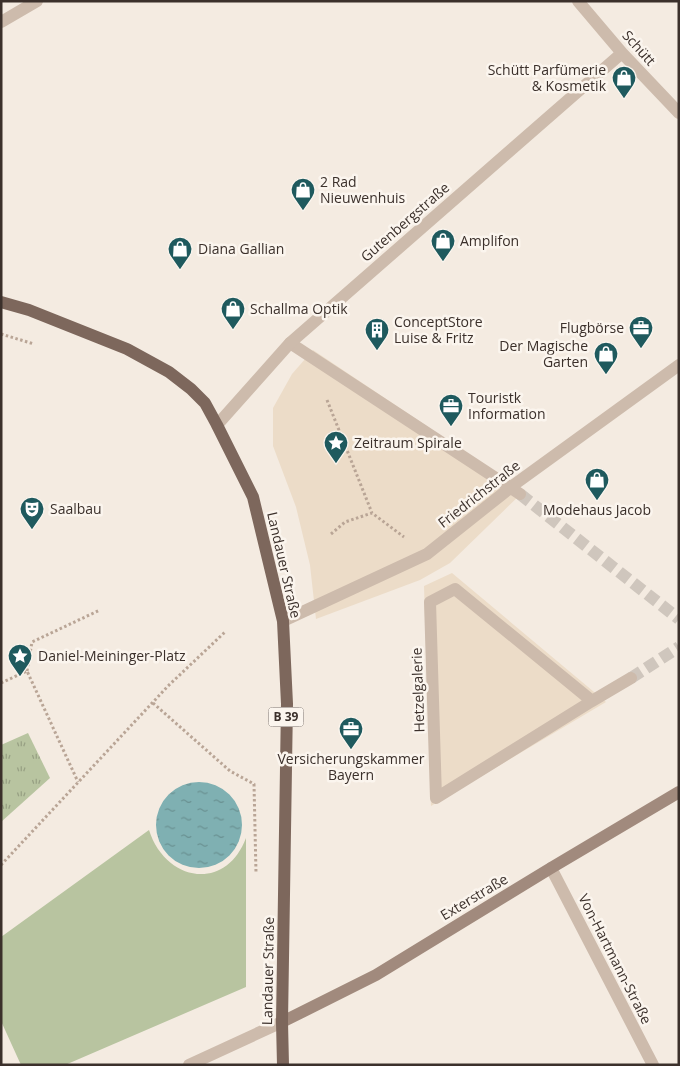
<svg xmlns="http://www.w3.org/2000/svg" width="680" height="1066" font-family="'Open Sans',sans-serif">
<style>
.grass{fill:url(#grass-tufts)}
.green{fill:#b8c4a0}
.plaza{fill:#ecdcc8}
.water{fill:url(#water-ripples)}
.lines{fill:none;stroke-linecap:round;stroke-linejoin:round}
.pedestrian-tunnel{stroke:#cfc6bd;stroke-width:12;stroke-dasharray:12 6;stroke-linecap:butt}
.path{stroke:#b9a596;stroke-width:3;stroke-dasharray:2.5 2.5;stroke-linecap:butt}
.pedestrian{stroke:#cdbbac;stroke-width:12}
.minor{stroke:#cdbbac;stroke-width:12}
.secondary{stroke:#a18a7d;stroke-width:12}
.primary{stroke:#7d675c;stroke-width:12}
.labels{text-anchor:middle;stroke-width:5;stroke-linejoin:round;paint-order:stroke}
.shield{fill:#fbf5ee;stroke:#756b66;stroke-width:1}
.shield-label{font-size:12px;font-weight:bold;fill:#3b302b}
.street-label{font-size:14px;fill:#3b302b;stroke:#fbf5ee}
.poi-label{font-size:14px;fill:#3b302b;stroke:#fbf5ee;text-anchor:start}
</style>
<defs>
<pattern id="grass-tufts" width="24" height="20" patternUnits="userSpaceOnUse" patternTransform="scale(1.25)"><rect width="24" height="20" fill="#b8c4a0"/><path d="M3 7l-1-3M5 7V3M7 7l1-3M15 17l-1-3M17 17v-4M19 17l1-3" fill="none" stroke="#97a083"/></pattern>
<pattern id="water-ripples" width="26" height="14" patternUnits="userSpaceOnUse" patternTransform="scale(1.25)"><rect width="26" height="14" fill="#7fb0b2"/><path d="M2 4q2-2 4 0t4 0M15 11q2-2 4 0t4 0" fill="none" stroke="#699091"/></pattern>
</defs>
<rect width="100%" height="100%" fill="#f4ebe1"/>
<path class="grass" d="M28,733L50,778L1,822V745Z"/>
<path class="green" d="M149,830C165,881 225,893 246,838V987L65,1065H21L1,1021V937Z"/>
<path class="plaza" d="M313,350L524,491L450,563L420,580L316,619L310,565L296,507L273,446V408L292,374Z
M452,573L606,702L431,806L424,586Z"/>
<path class="water" d="M156 825a43 43 0 1 1 86 0a43 43 0 1 1-86 0Z"/>
<g class="lines">
<path class="pedestrian-tunnel" d="M520,494L679,619
M631,678L679,647"/>
<path class="path" d="M1,334L34,344
M327,400L372,513
M331,534L345,522L372,513L404,537
M27,671L32,642L100,610
M1,683L27,671L78,782
M153,703L230,771L254,784L256,873
M1,865L168,686L225,632"/>
<path class="pedestrian" d="M290,343L520,494
M455,589L592,701L436,798L430,602Z
M283,621L427,554L515,484L679,365
M592,701L631,678"/>
<path class="minor" d="M578,1L622,53L679,113
M1,22L37,1
M217,425L290,343L622,53
M551,868L653,1065
M189,1065L282,1022"/>
<path class="secondary" d="M282,1022L376,975L551,868L679,792"/>
<path class="primary" d="M1,302L29,310L127,349L169,372L191,389L205,403L217,425L253,497L283,621L287,704L282,1022L283,1065"/>
</g>
<defs>
<symbol id="shop-pin" viewBox="-11 -11 22 30"><path d="M0 17L-7.5 6A9.5 9.5 0 1 1 7.5 6Z" fill="#1f5a5e" stroke="#fbf5ee"/><path d="M-5-2.5h2.3a2.7 3.5 0 0 1 5.4 0H5L5.5 6h-11ZM-1.5-2.5h3a1.5 2.3 0 0 0-3 0Z" fill="#fff"/></symbol>
<symbol id="office-pin" viewBox="-11 -11 22 30"><path d="M0 17L-7.5 6A9.5 9.5 0 1 1 7.5 6Z" fill="#1f5a5e" stroke="#fbf5ee"/><path d="M-6-3h4V-5.5h4V-3h4V5H-6ZM-1-4.5V-3h2v-1.5ZM-6 0V1H6V0Z" fill="#fff"/></symbol>
<symbol id="building-pin" viewBox="-11 -11 22 30"><path d="M0 17L-7.5 6A9.5 9.5 0 1 1 7.5 6Z" fill="#1f5a5e" stroke="#fbf5ee"/><path d="M-4-6H4V6H1V3H-1V6H-4ZM-2.5-4.3h1.7v1.8h-1.7ZM.8-4.3h1.7v1.8H.8ZM-2.5-1h1.7V.8h-1.7ZM.8-1h1.7V.8H.8Z" fill="#fff"/></symbol>
<symbol id="sight-pin" viewBox="-11 -11 22 30"><path d="M0 17L-7.5 6A9.5 9.5 0 1 1 7.5 6Z" fill="#1f5a5e" stroke="#fbf5ee"/><path d="M0-6L1.8-2.2L6-1.7L2.9 1.2L3.7 5.4L0 3.3L-3.7 5.4L-2.9 1.2L-6-1.7L-1.8-2.2Z" fill="#fff"/></symbol>
<symbol id="theatre-pin" viewBox="-11 -11 22 30"><path d="M0 17L-7.5 6A9.5 9.5 0 1 1 7.5 6Z" fill="#1f5a5e" stroke="#fbf5ee"/><path d="M-5-5.5Q0-4 5-5.5V0Q5 5 0 6Q-5 5-5 0ZM-3.3-2.5H-1v1.5H-3.3ZM1-2.5H3.3v1.5H1ZM-2.8 1Q0 5.5 2.8 1Z" fill="#fff"/></symbol>
</defs>
<g fill-rule="evenodd">
<use href="#shop-pin" x="610" y="64" width="28" height="38"/>
<use href="#shop-pin" x="289" y="176" width="28" height="38"/>
<use href="#shop-pin" x="429" y="227" width="28" height="38"/>
<use href="#shop-pin" x="166" y="235" width="28" height="38"/>
<use href="#shop-pin" x="219" y="295" width="28" height="38"/>
<use href="#office-pin" x="627" y="314" width="28" height="38"/>
<use href="#building-pin" x="363" y="316" width="28" height="38"/>
<use href="#shop-pin" x="592" y="340" width="28" height="38"/>
<use href="#office-pin" x="437" y="392" width="28" height="38"/>
<use href="#sight-pin" x="322" y="429" width="28" height="38"/>
<use href="#shop-pin" x="583" y="466" width="28" height="38"/>
<use href="#theatre-pin" x="18" y="495" width="28" height="38"/>
<use href="#sight-pin" x="6" y="642" width="28" height="38"/>
<use href="#office-pin" x="337" y="715" width="28" height="38"/>
</g>
<g class="labels">
<rect class="shield" x="268.5" y="707.5" width="35" height="19" rx="4"/>
<g class="shield-label">
<text x="286" y="721">B 39</text>
</g>
<g class="street-label">
<text transform="translate(639 48) rotate(48)" y="5">Schütt</text>
<text transform="translate(405 222) rotate(-41)" y="5">Gutenbergstraße</text>
<text transform="translate(479 494) rotate(-38)" y="5">Friedrichstraße</text>
<text transform="translate(284 565) rotate(77)" y="5">Landauer Straße</text>
<text transform="translate(418 690) rotate(-92)" y="5">Hetzelgalerie</text>
<text transform="translate(474 897) rotate(-31)" y="5">Exterstraße</text>
<text transform="translate(615 959) rotate(63)" y="5">Von-Hartmann-Straße</text>
<text transform="translate(268 971) rotate(-89)" y="5">Landauer Straße</text>
</g>
<g class="poi-label">
<text x="606" y="75" text-anchor="end">Schütt Parfümerie<tspan x="606" dy="16">&amp; Kosmetik</tspan></text>
<text x="320" y="187">2 Rad<tspan x="320" dy="16">Nieuwenhuis</tspan></text>
<text x="460" y="246">Amplifon</text>
<text x="198" y="254">Diana Gallian</text>
<text x="250" y="314">Schallma Optik</text>
<text x="394" y="327">ConceptStore<tspan x="394" dy="16">Luise &amp; Fritz</tspan></text>
<text x="624" y="333" text-anchor="end">Flugbörse</text>
<text x="588" y="351" text-anchor="end">Der Magische<tspan x="588" dy="16">Garten</tspan></text>
<text x="468" y="403">Touristk<tspan x="468" dy="16">Information</tspan></text>
<text x="354" y="448">Zeitraum Spirale</text>
<text x="50" y="514">Saalbau</text>
<text x="597" y="515" text-anchor="middle">Modehaus Jacob</text>
<text x="38" y="661">Daniel-Meininger-Platz</text>
<text x="351" y="764" text-anchor="middle">Versicherungskammer<tspan x="351" dy="16">Bayern</tspan></text>
</g>
</g>
<rect width="680" height="1066" fill="none" stroke="#3b302b" stroke-width="5"/>
</svg>
